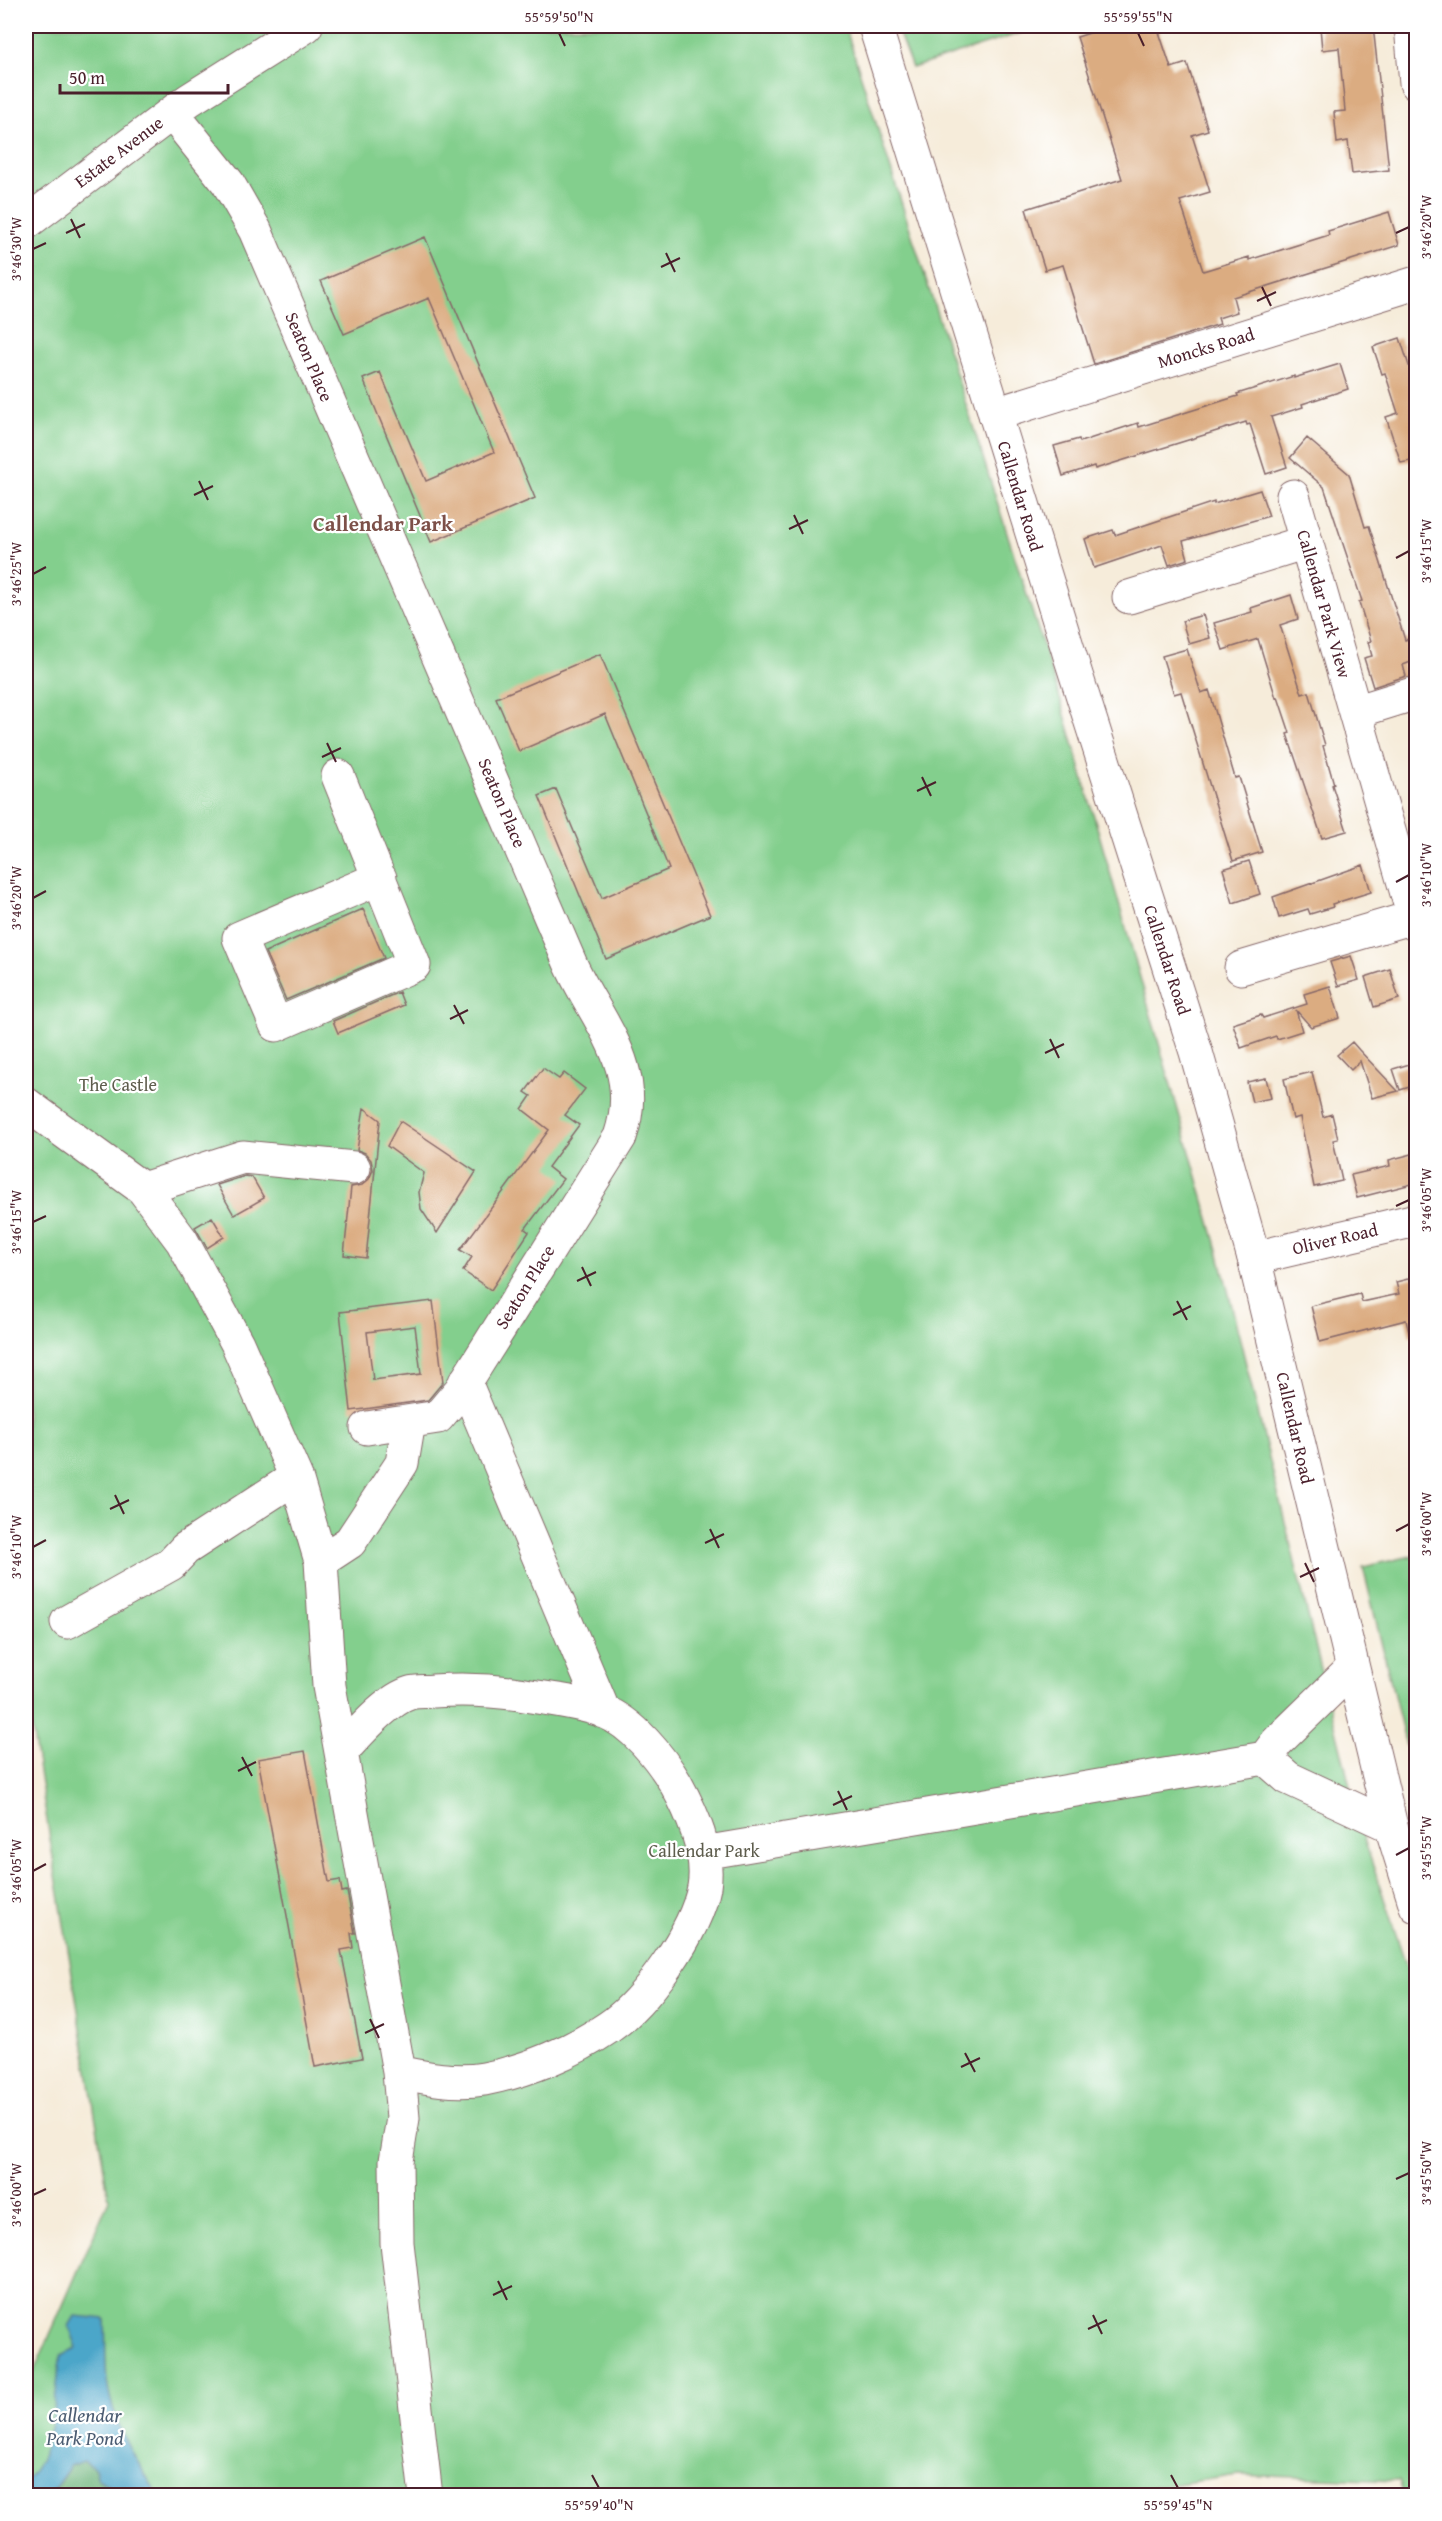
<svg xmlns="http://www.w3.org/2000/svg" width="1442" height="2521" font-family="'Gentium Book Plus',serif">
<style>
.green{fill:#83cf8d;stroke:#66775c;stroke-width:1.5}
.forest{fill:#6ab278;stroke:#5a6852;stroke-width:1.5}
.water{fill:#4ca6c9;stroke:#4b627a;stroke-width:1.5}
.building{fill:#dbac81;fill-rule:evenodd}
.lines{fill:none;stroke-linecap:round;stroke-linejoin:round}
.minor-casing{stroke:#866768;stroke-width:35}
.major-casing{stroke:#866768;stroke-width:35}
.minor{stroke:#fff;stroke-width:33}
.major{stroke:#fff;stroke-width:33}
.ticks{fill:none;stroke:#4a1f2b;stroke-width:2}
.labels{text-anchor:middle;stroke-width:4.5;stroke-linejoin:round;paint-order:stroke}
.street-label{font-size:18px;fill:#4a1f2b;stroke:#fff}
.park-label{font-size:18px;fill:#5e5d4d;stroke:#fff}
.water-label{font-size:20px;font-style:italic;fill:#4b5c72;stroke:#fff}
.quarter-label{font-size:21px;font-weight:bold;fill:#7d5049;stroke:#fff}
.neatline{fill:none;stroke:#4a1f2b;stroke-width:2}
.ticks-label{font-size:15px;text-anchor:middle;fill:#4a1f2b}
</style>
<rect width="100%" height="100%" fill="#fff"/>
<filter id="ink" filterUnits="userSpaceOnUse"><feTurbulence type="fractalNoise" baseFrequency=".0167" numOctaves="2"/><feDisplacementMap in="SourceGraphic" scale="12" xChannelSelector="R" yChannelSelector="G"/><feConvolveMatrix kernelMatrix="1 2 1 2 8 2 1 2 1" color-interpolation-filters="sRGB"/></filter>
<filter id="wash" filterUnits="userSpaceOnUse"><feTurbulence type="fractalNoise" baseFrequency=".008" numOctaves="4" result="noise"/><feDisplacementMap in="SourceGraphic" scale="24" xChannelSelector="R" yChannelSelector="G"/><feGaussianBlur stdDeviation="1.35" result="paint"/><feColorMatrix in="noise" values="0 0 0 0 0 0 0 0 0 0 0 0 0 0 0 0 0 1.4 0 .05"/><feComposite in="paint" operator="in"/></filter>
<g filter="url(#wash)">
<rect width="100%" height="100%" fill="#f6ecda"/>
<path class="green" d="M26,26H845L1063,708L1218,1250L1360,1827L1416,1994V2495H1404L1399,2481L1238,2475L1096,2496L26,2495V2404L34,2371L109,2200L26,1692Z
M896,26H1042L912,68Z
M1416,1555V1786L1363,1567Z"/>
<path class="forest" d="M84,2460L95,2468L98,2479L114,2489L118,2495L50,2496L70,2466Z"/>
<path class="water" d="M75,2316L105,2319C106,2339 105,2360 107,2380C112,2423 136,2460 158,2495H118L114,2489L98,2479L95,2468L84,2461L70,2466L50,2495H26V2481C56,2450 54,2395 61,2355L77,2348L69,2326Z"/>
<g id="blocks">
<path class="building" d="M1112,26H1157L1171,68L1187,63L1208,130L1192,135L1210,192L1180,201L1203,271L1249,257V260L1329,235L1328,231L1389,212L1399,245L1233,297L1237,312L1218,318L1220,324L1094,364L1063,265L1045,270L1026,209L1122,179L1077,37Z
M1332,26H1373L1389,170L1352,174L1348,141L1337,143L1334,112L1345,111L1339,48L1322,50L1320,27Z
M425,237L535,498L431,542L363,379L380,372L426,481L494,452L429,298L344,334L321,281Z
M1400,338L1412,375L1416,374V460L1401,463L1386,417L1398,413L1385,373L1382,374L1373,347Z
M1340,364L1348,389L1302,404L1303,407L1271,417L1287,467L1266,474L1250,424L1247,425L1246,422L1095,469L1094,466L1063,476L1054,446L1079,439L1080,442L1138,423L1139,427L1238,396L1237,394L1294,376V378Z
M1307,438L1349,474L1365,527L1369,526L1405,640L1416,637V660L1403,665L1406,676L1373,687L1364,658L1372,656L1368,642L1371,641L1359,602L1362,601L1324,487L1290,458Z
M1260,490L1269,516L1183,541L1188,559L1169,565L1162,545L1094,568L1085,539L1113,530L1115,535L1214,502V504Z
M1291,595L1298,619L1280,625L1302,694L1309,692L1325,745L1323,746L1334,784L1332,785L1347,831L1322,838L1287,734L1290,733L1278,697L1276,698L1258,639L1223,650L1214,623L1252,612L1251,608Z
M1203,615L1210,638L1189,644L1182,621Z
M1187,649L1201,693L1209,690L1235,778L1239,777L1262,852L1233,861L1181,692L1174,694L1162,656Z
M600,654L710,915L606,959L539,796L556,789L602,898L669,869L605,714L519,751L496,698Z
M1249,861L1260,894L1233,903L1223,869Z
M1363,865L1371,892L1332,904L1333,907L1310,914L1308,909L1279,918L1273,897Z
M363,909L384,958L286,1000L265,952Z
M1351,956L1359,980L1338,986L1330,962Z
M1390,969L1399,999L1374,1007L1365,977Z
M1330,986L1340,1018L1311,1027L1296,1010L1302,1031L1277,1039L1276,1036L1241,1048L1233,1024L1261,1015L1263,1018L1307,1004L1304,994Z
M399,992L404,1005L338,1033L333,1021Z
M1352,1042L1359,1050L1398,1091L1372,1098L1360,1061L1351,1070L1337,1055Z
M1416,1062V1085L1400,1090L1393,1069Z
M543,1068L559,1079L564,1073L585,1089L565,1115L579,1125L548,1167L563,1179L525,1229L529,1232L491,1290L463,1271L472,1257L460,1250L549,1130L522,1109L531,1096L525,1092Z
M1312,1072L1323,1117L1332,1114L1338,1139L1333,1140L1342,1181L1314,1187L1300,1117L1293,1119L1284,1079Z
M1266,1078L1271,1098L1252,1102L1247,1082Z
M364,1108L380,1120L366,1258L344,1255L351,1187L362,1185L369,1179L373,1170L371,1160L365,1153L357,1150Z
M400,1121L476,1172L437,1233L421,1209L419,1192L424,1173L387,1146Z
M1416,1153V1183L1357,1198L1351,1175L1390,1166L1389,1160Z
M245,1176L252,1177L264,1198L234,1215L217,1185Z
M212,1217L224,1237L207,1248L195,1227Z
M1416,1277V1336L1410,1337L1406,1320L1320,1342L1311,1306L1360,1294L1362,1302L1399,1294L1396,1282Z
M433,1301L443,1382L428,1400L351,1411L340,1312ZM415,1326L421,1374L373,1380L367,1332Z
M305,1751L329,1882L340,1880L342,1892L347,1891L355,1933H351L353,1948L341,1950L362,2058L315,2067L258,1759Z"/>
</g>
</g>
<g filter="url(#ink)">
<use href="#blocks" fill-opacity="0" stroke="#866768" stroke-width="1.5"/>
<g class="lines">
<defs>
<path id="minor" d="M1411,26L1416,83
M172,113L228,183L255,230L571,965C598,1024 644,1067 620,1137L460,1391L438,1417L367,1428
M26,223L189,100L306,26
M995,414L1416,283
M1293,496L1416,925
M1129,597L1306,542
M1355,712L1416,693
M338,776L414,965L276,1025L239,938L380,878
M1241,968L1414,917
M26,1104L143,1189L182,1241L237,1343L296,1477L321,1561L329,1686L399,2072L403,2118L396,2161L397,2243L426,2496
M143,1189L243,1157L354,1168
M1254,1258L1416,1220
M465,1382L604,1712
M321,1561L350,1542L402,1463L409,1422
M67,1622L171,1564L185,1549L296,1477
M1352,1669L1277,1742L1265,1758L1288,1778L1391,1826
M342,1751C359,1733 387,1700 410,1693C417,1691 426,1692 433,1691C462,1689 490,1690 519,1694C546,1699 577,1701 603,1711C633,1723 660,1757 676,1784C692,1813 710,1852 704,1887C696,1931 646,2002 609,2027C574,2051 527,2071 484,2079C456,2084 426,2078 399,2072
M703,1853L1265,1758"/>
<path id="major" d="M875,26L1070,656L1196,1052L1254,1258L1391,1826L1416,1906"/>
</defs>
<use href="#minor" class="minor-casing"/>
<use href="#major" class="major-casing"/>
<use href="#minor" class="minor"/>
<use href="#major" class="major"/>
</g>
</g>
<path class="ticks" d="M559,33L565,46M1138,33L1144,46M71,219L80,238M66,233L85,224M1396,233L1409,227M33,249L46,243M666,253L675,272M661,267L680,258M1262,287L1271,306M1257,301L1276,292M199,481L208,500M194,495L213,486M794,515L803,534M789,529L808,520M1396,558L1409,551M33,574L46,567M327,743L336,762M322,757L341,748M922,777L931,796M917,791L936,782M1396,882L1409,875M33,898L46,891M454,1005L464,1024M450,1019L468,1010M1050,1039L1059,1058M1045,1053L1064,1044M1396,1206L1409,1200M33,1222L46,1216M582,1267L591,1286M577,1281L596,1272M1177,1301L1187,1320M1173,1315L1191,1306M115,1495L124,1514M110,1509L129,1500M710,1529L719,1548M1396,1531L1409,1524M705,1543L724,1534M33,1547L46,1540M1305,1563L1314,1582M1300,1577L1319,1568M242,1757L252,1776M238,1771L256,1762M838,1791L847,1810M833,1805L852,1796M1396,1855L1409,1848M33,1871L46,1864M370,2019L379,2038M365,2033L384,2024M965,2053L975,2072M961,2067L980,2058M1396,2179L1409,2173M33,2195L46,2189M498,2281L507,2300M493,2295L512,2286M1093,2315L1102,2334M1088,2329L1107,2320M592,2475L599,2488M1171,2475L1178,2488"/>
<g class="labels">
<g class="street-label">
<text transform="translate(119 152) rotate(-37)" y="6">Estate Avenue</text>
<text transform="translate(1206 348) rotate(-17)" y="6">Moncks Road</text>
<text transform="translate(309 357) rotate(67)" y="6">Seaton Place</text>
<text transform="translate(1020 496) rotate(73)" y="6">Callendar Road</text>
<text transform="translate(1324 604) rotate(74)" y="6">Callendar Park View</text>
<text transform="translate(502 803) rotate(67)" y="6">Seaton Place</text>
<text transform="translate(1167 960) rotate(72)" y="6">Callendar Road</text>
<text transform="translate(1335 1239) rotate(-13)" y="6">Oliver Road</text>
<text transform="translate(525 1287) rotate(-58)" y="6">Seaton Place</text>
<text transform="translate(1295 1428) rotate(77)" y="6">Callendar Road</text>
</g>
<g class="park-label">
<text x="118" y="1091">The Castle</text>
<text x="704" y="1857">Callendar Park</text>
</g>
<g class="water-label">
<text x="85" y="2422">Callendar<tspan x="85" dy="23">Park Pond</tspan></text>
</g>
<g class="quarter-label">
<text x="383" y="531">Callendar Park</text>
</g>
</g>
<rect width="1442" height="2521" fill="none" stroke="#fff" stroke-width="66"/>
<path d="M60 84v9h168v-9" fill="none" stroke="#4a1f2b" stroke-width="3"/>
<text x="69" y="84" font-size="18" fill="#4a1f2b" stroke="#ffffff" stroke-width="4.5" paint-order="stroke">50 m</text>
<rect x="33" y="33" width="1376" height="2455" class="neatline"/>
<g class="ticks-label">
<text x="559" y="22">55°59'50"N</text>
<text x="1138" y="22">55°59'55"N</text>
<text transform="translate(1426 227) rotate(-90)" y="5">3°46'20"W</text>
<text transform="translate(16 249) rotate(-90)" y="5">3°46'30"W</text>
<text transform="translate(1426 551) rotate(-90)" y="5">3°46'15"W</text>
<text transform="translate(16 574) rotate(-90)" y="5">3°46'25"W</text>
<text transform="translate(1426 875) rotate(-90)" y="5">3°46'10"W</text>
<text transform="translate(16 898) rotate(-90)" y="5">3°46'20"W</text>
<text transform="translate(1426 1200) rotate(-90)" y="5">3°46'05"W</text>
<text transform="translate(16 1222) rotate(-90)" y="5">3°46'15"W</text>
<text transform="translate(1426 1524) rotate(-90)" y="5">3°46'00"W</text>
<text transform="translate(16 1547) rotate(-90)" y="5">3°46'10"W</text>
<text transform="translate(1426 1848) rotate(-90)" y="5">3°45'55"W</text>
<text transform="translate(16 1871) rotate(-90)" y="5">3°46'05"W</text>
<text transform="translate(1426 2173) rotate(-90)" y="5">3°45'50"W</text>
<text transform="translate(16 2195) rotate(-90)" y="5">3°46'00"W</text>
<text x="599" y="2510">55°59'40"N</text>
<text x="1178" y="2510">55°59'45"N</text>
</g>
</svg>
